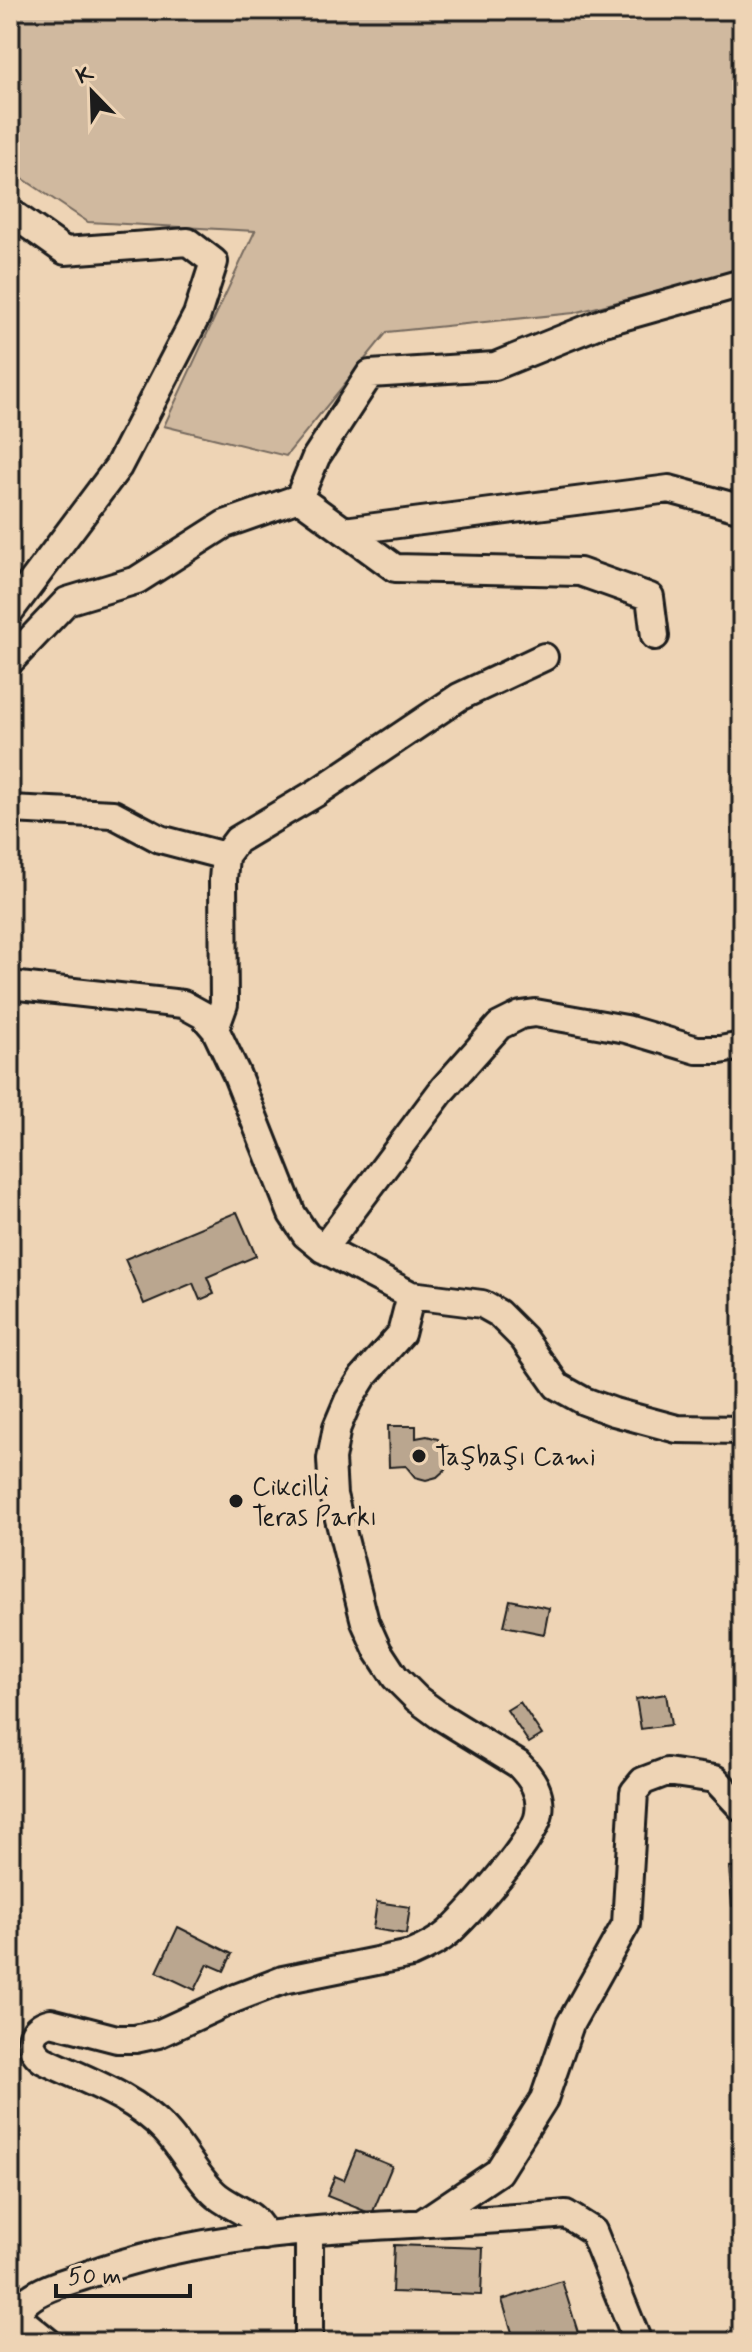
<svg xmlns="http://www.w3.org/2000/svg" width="752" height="2352" font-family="Mynerve,sans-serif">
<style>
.green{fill:#d0b99f;stroke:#766a5e;stroke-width:2}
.building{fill:#baa68f;stroke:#1c1c1c;stroke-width:2}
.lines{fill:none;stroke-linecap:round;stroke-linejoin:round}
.minor-casing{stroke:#1c1c1c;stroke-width:32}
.minor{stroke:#eed4b5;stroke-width:26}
.poi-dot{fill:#1c1c1c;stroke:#eed4b5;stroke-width:3}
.labels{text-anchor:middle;stroke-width:8;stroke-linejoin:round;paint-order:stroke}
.poi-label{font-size:26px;fill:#1c1c1c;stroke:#eed4b5;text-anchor:start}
</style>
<rect width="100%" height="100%" fill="#eed4b5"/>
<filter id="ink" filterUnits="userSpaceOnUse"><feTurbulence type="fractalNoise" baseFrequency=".0125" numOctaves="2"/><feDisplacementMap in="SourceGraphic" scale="16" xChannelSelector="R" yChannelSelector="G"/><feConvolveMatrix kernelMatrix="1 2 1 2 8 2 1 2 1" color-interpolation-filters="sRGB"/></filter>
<g filter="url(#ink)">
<path class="green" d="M10,10H742V270L574,313L387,332L286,456L164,426L255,231L88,222L10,170Z"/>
<path class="building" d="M237,1212L256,1256L207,1277L214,1294L200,1300L193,1283L144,1304L125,1259Z
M388,1426H416V1438L427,1436L438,1439L448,1453L446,1469L437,1477L426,1480L415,1477L406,1466L389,1467Z
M510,1600L549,1608L544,1634L504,1626Z
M666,1694L671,1725L641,1729L636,1699Z
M520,1702L542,1735L529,1743L507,1710Z
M742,1866V1905L732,1906L729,1867Z
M377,1902L410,1907L406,1934L373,1929Z
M178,1927L232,1954L224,1971L208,1964L195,1990L157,1972Z
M356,2151L392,2166L372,2214L327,2196L335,2176L344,2180Z
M394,2245L483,2248L481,2295L392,2292Z
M562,2281L581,2342H515L502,2300Z"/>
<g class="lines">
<defs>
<path id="minor" d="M10,212L65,251L188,242L214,262L197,315L118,467L10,611
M299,498L395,568L580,572L650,597L655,636
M344,531L669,489L742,509
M10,661L67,601L137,580L225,524L299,498L316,457L370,374L495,366L604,322L742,283
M10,809L113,814L160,839L225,856
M10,985L183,1004L203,1015L215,1029L236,1073L292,1214L306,1235L323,1249L411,1295L482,1304L498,1313L523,1338L557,1386L584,1401L614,1412L677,1429L742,1430
M215,1029L224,1004L223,880L225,856L237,840L316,793L459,697L544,657
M323,1249L443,1089L499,1026L521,1015L535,1013L626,1029L697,1050H720L742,1046
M422,2223L498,2172L544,2099L570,2024L626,1924L634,1792L643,1781L667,1772L715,1779L742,1808
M264,2236C259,2213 229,2208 214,2193C195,2175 183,2149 165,2130C132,2095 85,2080 43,2060C25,2047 29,2027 51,2022L117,2039H135L158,2034L236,1998L283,1980L411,1954C425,1948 438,1942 449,1932C469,1913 537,1838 539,1813C542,1793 532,1778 518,1764L440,1716L417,1699L395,1677L378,1651L365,1622L333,1495L331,1459L337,1427L348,1401L363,1377L401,1334L411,1295
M10,2309L16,2316L48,2342
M10,2325C15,2317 21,2306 28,2300C43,2288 66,2282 84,2276C234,2220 408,2229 566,2214L593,2231L638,2342
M309,2342V2232"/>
</defs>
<use href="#minor" class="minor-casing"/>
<use href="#minor" class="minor"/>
</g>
</g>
<g class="poi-dot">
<circle cx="419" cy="1456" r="8"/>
<circle cx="236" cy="1501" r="8"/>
</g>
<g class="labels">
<g class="poi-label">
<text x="435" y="1465">Taşbaşı Cami</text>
<text x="252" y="1495">Cikcilli<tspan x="252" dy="30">Teras Parkı</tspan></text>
</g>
</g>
<rect width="752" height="2352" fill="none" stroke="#eed4b5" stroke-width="40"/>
<rect x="20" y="20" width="712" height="2312" fill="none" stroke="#1c1c1c" stroke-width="3" filter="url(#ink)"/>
<g transform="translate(92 92) rotate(337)" stroke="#eed4b5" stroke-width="6" paint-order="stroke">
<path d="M0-6L14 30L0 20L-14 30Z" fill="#1c1c1c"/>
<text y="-12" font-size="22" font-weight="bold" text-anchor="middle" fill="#1c1c1c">K</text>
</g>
<path d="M56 2284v12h134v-12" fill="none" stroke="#1c1c1c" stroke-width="4"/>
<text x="68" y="2284" font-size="24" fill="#1c1c1c" stroke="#eed4b5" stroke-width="6" paint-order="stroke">50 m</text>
</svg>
